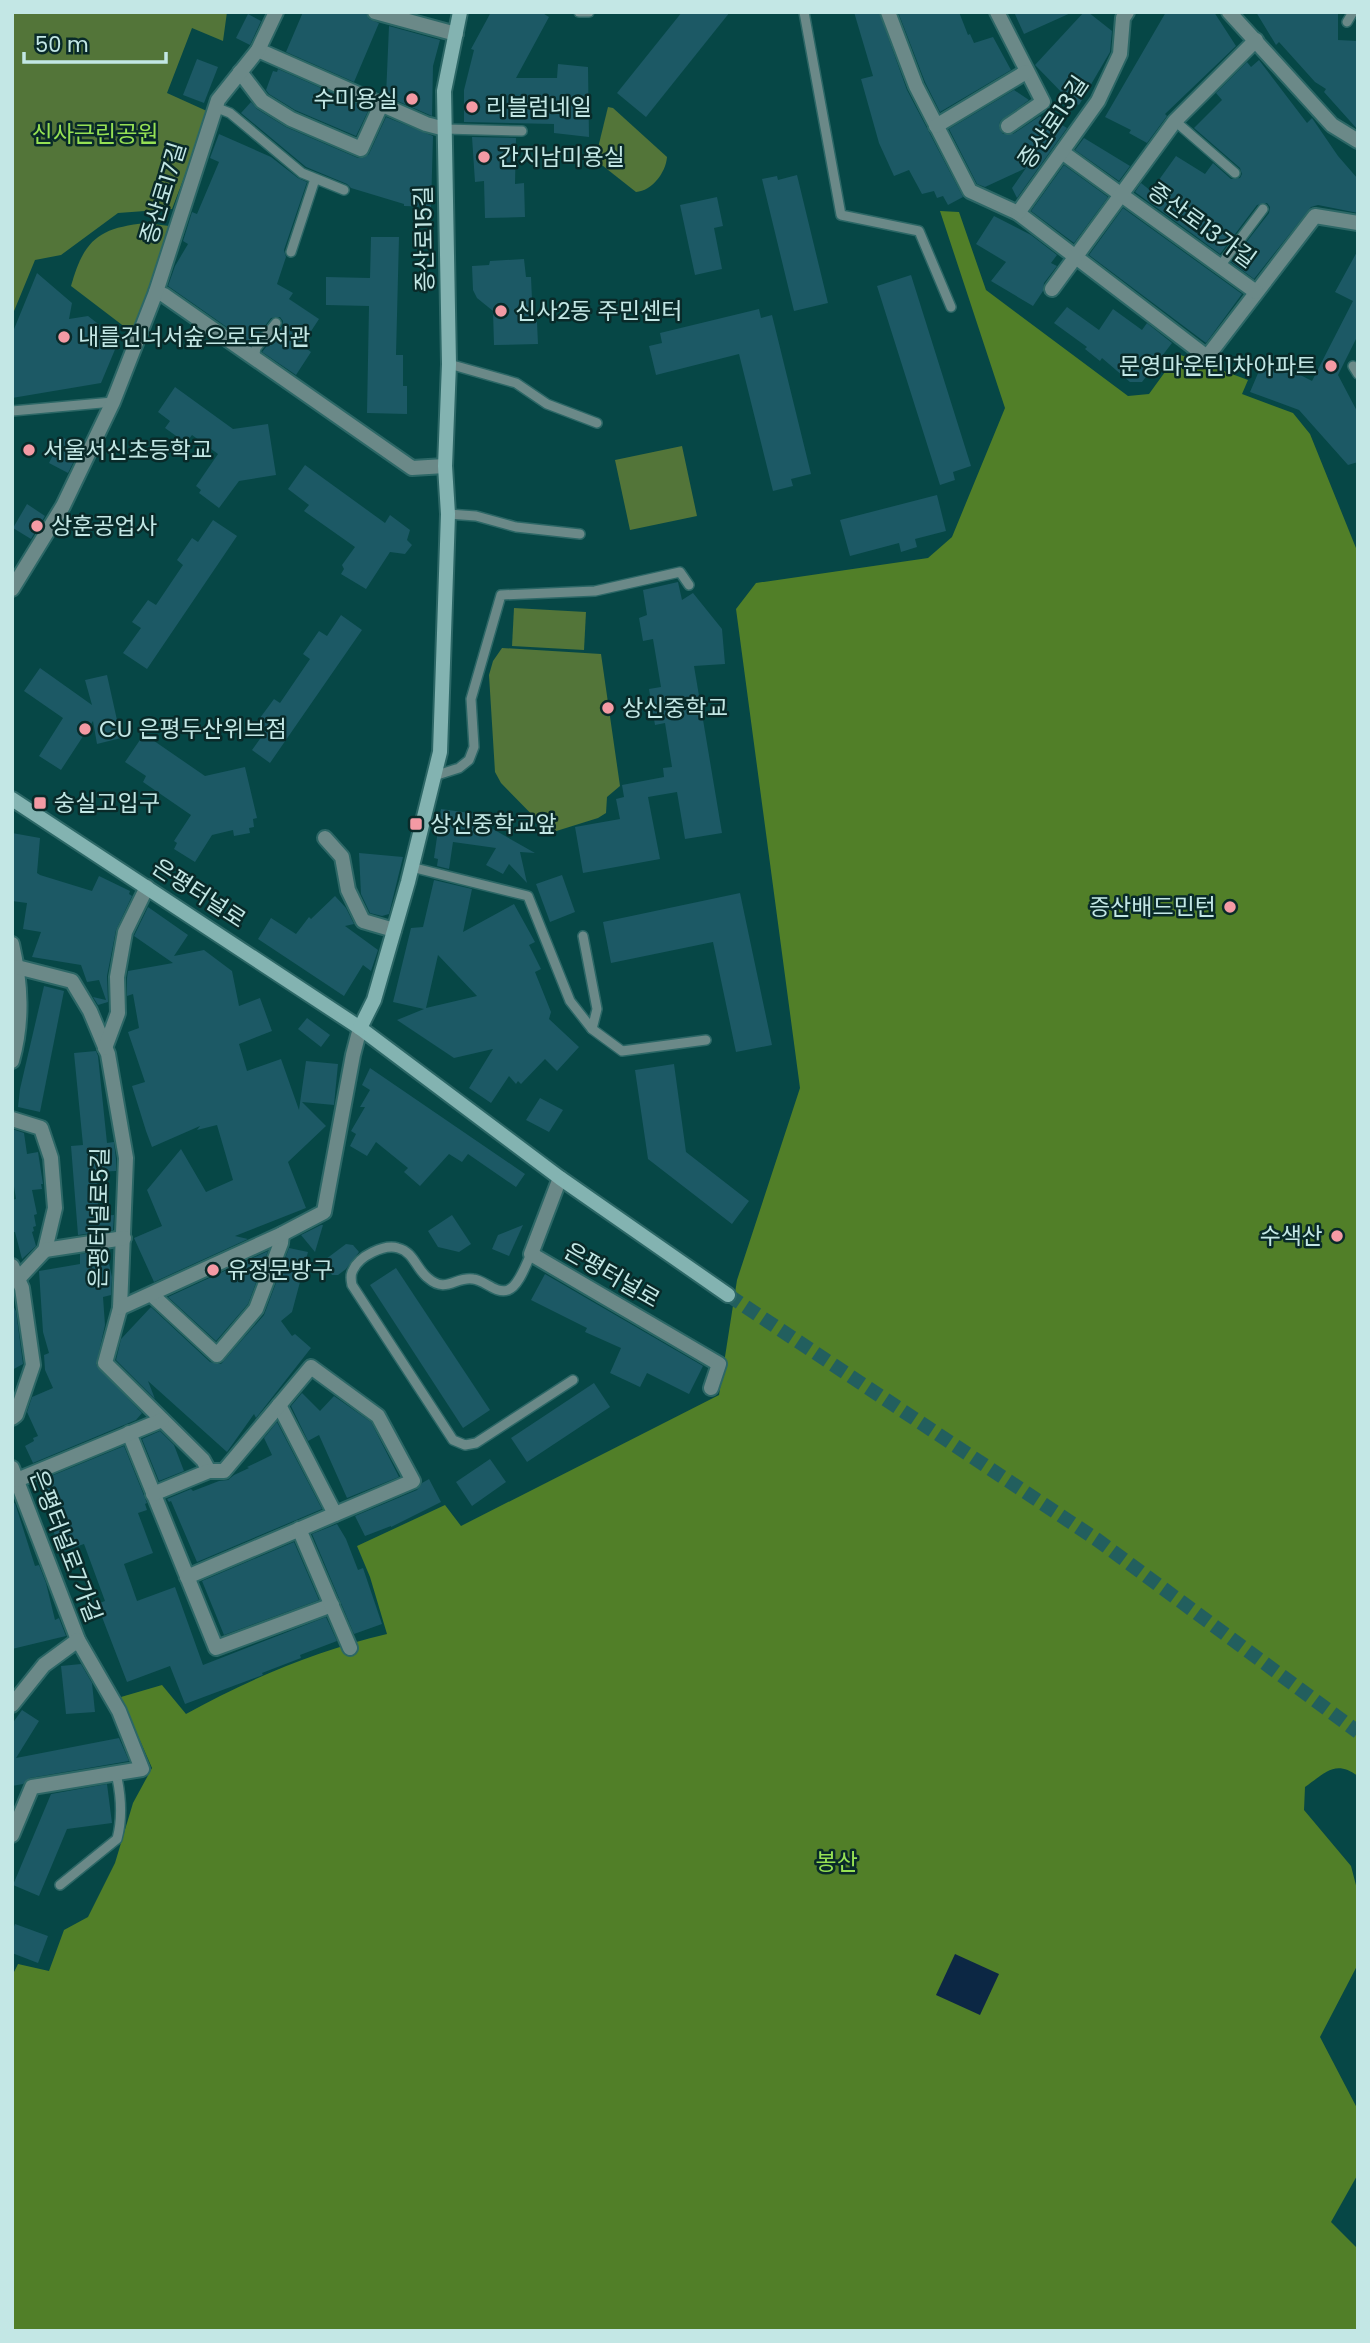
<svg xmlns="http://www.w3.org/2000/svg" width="1370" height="2343" font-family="Poppins,'Noto Sans KR',sans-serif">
	<rect width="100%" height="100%" fill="#064746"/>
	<g fill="#537539">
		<polygon points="12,12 227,12 223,41 192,28 167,93 209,112 172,209 118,213 61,255 35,260 12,316"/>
		<path d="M608,107L613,108L667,157C666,172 652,191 636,192L598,162L596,156Z"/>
		<path d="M146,223L169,226L134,334L71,286C84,240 98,228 146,223Z"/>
		<polygon points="682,446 697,516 630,530 615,460"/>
		<polygon points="514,608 586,612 584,650 512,646"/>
		<polygon points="502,648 601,654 620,786 607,797 606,813 598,818 550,833 501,783 495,772 489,675 493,661"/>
	</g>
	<path fill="#517f28" d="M940,211L959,212L986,290L1128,396L1149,394L1178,354L1248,380L1242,394L1293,413L1310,434L1358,553V1776C1335,1759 1325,1773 1305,1787L1304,1810L1351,1866L1358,1893V1964L1320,2037L1358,2110V2174L1331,2222L1358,2249V2331H12V1976L18,1964L49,1971L64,1930L88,1917L115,1863L133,1803L152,1768L121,1697L162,1685L186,1714C249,1679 316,1651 387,1634L370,1577L357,1546L445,1505L461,1526L719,1395L737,1280L800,1088L736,609L756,583L928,558L952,537L1005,408Z"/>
	<polygon fill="#0c2744" points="955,1954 999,1974 980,2015 936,1995"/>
	<g fill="#1c5965" fill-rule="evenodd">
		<polygon points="303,12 366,12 369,19 379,23 354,82 286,52"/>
		<polygon points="491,12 541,12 549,17 516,78 557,78 558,64 588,67 589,137 554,133 554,124 464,122 464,90 474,50 471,49"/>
		<polygon points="682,12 730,12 646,117 617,93"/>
		<polygon points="854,12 879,12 907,90 963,197 948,205 943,196 937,198 934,191 922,194 909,170 894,176 879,143 861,79 873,76"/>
		<polygon points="898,12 959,12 968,35 970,34 974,43 993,37 1011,70 940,112 925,82"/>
		<polygon points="1014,12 1073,12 1024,34"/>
		<polygon points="1084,12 1088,12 1112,31 1110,52 1079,105 1070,101 1035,65"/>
		<polygon points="1166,12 1214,12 1236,46 1165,114 1167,116 1147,143 1129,133 1131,130 1105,117"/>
		<polygon points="1256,12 1338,12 1338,40 1358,41 1358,130 1324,92 1326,89 1315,82 1279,42 1276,45"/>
		<polygon points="248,14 261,21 250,45 236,38"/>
		<polygon points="389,26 440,40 433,66 432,116 386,96"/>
		<polygon points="197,59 218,67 204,103 183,95"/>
		<polygon points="1259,60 1307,123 1312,118 1338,156 1358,179 1358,213 1318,205 1311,207 1254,279 1231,262 1269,213 1270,207 1267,203 1257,205 1220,254 1135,192 1141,183 1151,191 1176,156 1205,174 1213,163 1231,179 1240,178 1242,174 1240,168 1194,128 1222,100 1216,93 1247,62 1251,67"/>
		<polygon points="278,69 369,109 356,136 295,110 269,94 266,90 273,71 277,72"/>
		<polygon points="1014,90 1029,100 1000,121 999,127 1003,134 1013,134 1040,116 1043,120 1047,116 1067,128 1017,198 1012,188 1026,168 985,187 977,184 949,129"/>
		<polygon points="251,102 257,109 286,127 358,158 363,158 369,154 386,117 433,136 431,207 404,206 404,204 351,188 347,184 306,167 241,113"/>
		<polygon points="219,134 271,157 298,178 307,182 284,250 286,257 277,284 293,293 289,299 319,319 302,345 311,352 296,375 262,352 282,327 283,321 280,317 271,318 251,344 168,286 175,266 188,244 183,241 192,212 197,214 219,162 210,158"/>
		<polygon points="472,137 516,138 515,184 524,183 525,217 485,218 484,181 475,182"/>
		<polygon points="1084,138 1130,166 1119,181 1075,150"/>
		<polygon points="1064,165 1108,197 1074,243 1031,211"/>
		<polygon points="797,175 828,303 794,311 762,179 777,176 778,180"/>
		<polygon points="717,197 723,226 714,228 722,269 695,275 680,205"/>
		<polygon points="1123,208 1242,294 1206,343 1089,255"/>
		<polygon points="994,216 1031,235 1057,255 1051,263 1057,266 1044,283 1043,291 1033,306 991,281 1006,262 976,244"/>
		<polygon points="371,237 399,237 396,355 403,355 403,386 407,386 407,414 367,413 369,306 326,305 326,277 370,278"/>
		<polygon points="1358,250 1358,335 1338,375 1358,413 1358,462 1348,465 1299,410 1250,392 1265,357 1312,381 1353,301 1335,292"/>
		<polygon points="524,259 526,277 531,277 533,322 537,322 538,344 494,345 493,311 477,298 473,290 472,266 489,265 490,261"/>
		<polygon points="37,273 72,303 69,319 88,316 119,340 101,383 12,398 12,334"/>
		<polygon points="911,275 971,466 953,472 955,480 940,485 877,286"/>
		<polygon points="1067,307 1099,330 1113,309 1142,330 1147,323 1172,343 1142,382 1130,382 1102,358 1100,361 1085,349 1087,347 1054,323"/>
		<polygon points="759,309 761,318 772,315 811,474 791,479 793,486 773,491 739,354 656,375 649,346 662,343 660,333"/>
		<polygon points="175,387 233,429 268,424 276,475 239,481 219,508 199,493 201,490 196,486 218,454 192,435 186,443 165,428 170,421 158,412"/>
		<polygon points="62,437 81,447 68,473 49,463"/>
		<polygon points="305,465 385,523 390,515 410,530 407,540 412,545 405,554 390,552 366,589 341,574 344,569 342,565 355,547 304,511 309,505 288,489"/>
		<polygon points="937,495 946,531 915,539 917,547 901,552 899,543 850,556 840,520"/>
		<polygon points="27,504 45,516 31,539 13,528"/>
		<polygon points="213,520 237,536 147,669 123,653 141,628 132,622 148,600 156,605 183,565 177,560 192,538 198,542"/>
		<polygon points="678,582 682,600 693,593 722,629 725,664 694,666 722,833 685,839 677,792 648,797 660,859 583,873 575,827 620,819 616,799 624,797 622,785 664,777 663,768 672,767 665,723 655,725 649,689 661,687 653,639 643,641 639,618 647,615 643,590"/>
		<polygon points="341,615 362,630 270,763 252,750 267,729 257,722 274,699 280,703 310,659 303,654 319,631 327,636"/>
		<polygon points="40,668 92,705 85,680 107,675 121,738 97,744 93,721 61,770 39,756 63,718 24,691"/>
		<polygon points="144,734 205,776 245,767 257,818 253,819 254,827 249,828 250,833 234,836 233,830 212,835 195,862 174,849 177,843 174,841 191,815 143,782 146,776 125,762"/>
		<polygon points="441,809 485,815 484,824 535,853 520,852 527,883 509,864 503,874 486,865 496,848 453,842 449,869 437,866 438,859 434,858"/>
		<polygon points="12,833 40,838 37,873 40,875 92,891 99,876 130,891 129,894 132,896 116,930 107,976 108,1002 98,1005 93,997 106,1000 99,980 87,982 81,965 32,957 41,932 23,929 27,903 12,901"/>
		<polygon points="359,853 403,857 389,914 382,916 370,913 361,894"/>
		<polygon points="562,875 575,912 550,922 536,884"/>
		<path d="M434,880L472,889L463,932L514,904L535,942L529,945L541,969L535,972L551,1012L549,1019L579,1047L557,1071L545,1059L521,1084L518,1081L516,1084L509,1076L491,1103L469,1088L493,1049L454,1058L397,1020L424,1009L393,1002L411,928L423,927ZM438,955L477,996L426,1008Z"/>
		<polygon points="740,893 772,1045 736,1052 713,942 611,963 603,922"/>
		<polygon points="335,896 346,908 354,924 345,926 378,950 371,971 363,965 344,996 258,939 271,918 296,934 309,917 311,919"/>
		<polygon points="148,907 188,935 174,956 204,950 232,971 239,1006 260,998 272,1031 239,1044 247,1071 281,1059 299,1110 306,1061 338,1064 334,1105 302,1102 326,1126 288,1162 306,1208 235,1236 248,1239 154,1282 134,1238 162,1226 147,1190 181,1149 206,1192 233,1180 217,1125 197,1130 200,1126 152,1147 146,1131 132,1086 145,1082 128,1032 139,1028 133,994 127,996 127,978 128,971 173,963 134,936"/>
		<polygon points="44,986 64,991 40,1112 18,1107 20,1089"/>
		<polygon points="307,1018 330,1035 321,1047 298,1029"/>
		<polygon points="96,1051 98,1056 107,1143 114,1142 116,1159 116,1171 96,1172 99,1216 114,1215 113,1230 78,1235 71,1146 83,1145 74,1053"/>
		<polygon points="674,1064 686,1152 749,1201 732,1224 648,1159 635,1070"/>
		<polygon points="370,1068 525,1174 516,1187 468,1154 462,1162 449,1154 420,1186 404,1172 408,1168 376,1142 367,1156 350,1146 356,1134 351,1131 365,1107 360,1107 370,1090 362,1085"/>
		<polygon points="540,1098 563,1110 549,1132 526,1120"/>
		<polygon points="12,1129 24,1133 27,1154 38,1152 43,1184 41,1184 42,1189 32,1190 37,1214 34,1215 36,1226 33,1227 34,1231 32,1232 36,1246 22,1259 15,1232 12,1232 12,1200 16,1199 12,1174"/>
		<polygon points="452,1215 471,1244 459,1252 438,1247 428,1231"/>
		<polygon points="321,1225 323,1225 315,1252 301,1235"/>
		<polygon points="523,1225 509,1256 492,1249 498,1235"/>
		<polygon points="346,1244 353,1245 359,1252 346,1269 338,1275 332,1275 322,1262"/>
		<polygon points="289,1248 308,1252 292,1312 281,1321 292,1336 295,1334 311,1348 256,1418 254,1414 227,1452 148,1381 155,1399 116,1360 121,1339 151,1307 210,1362 221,1364 264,1315"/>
		<polygon points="106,1250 112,1277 111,1295 103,1297 105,1325 96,1365 142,1413 136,1420 33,1463 25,1446 34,1441 33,1438 38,1436 27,1412 32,1397 53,1388 45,1370 44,1355 49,1353 43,1332 39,1271 80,1264 80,1254"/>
		<polygon points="268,1251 248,1304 216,1341 168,1297"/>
		<polygon points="396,1268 490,1410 463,1428 370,1285"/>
		<polygon points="545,1274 703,1366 689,1394 647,1373 640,1387 610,1373 621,1348 585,1332 587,1328 531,1300"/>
		<polygon points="12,1304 16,1311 23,1364 12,1370"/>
		<polygon points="594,1383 610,1407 527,1462 511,1438"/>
		<polygon points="302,1393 320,1411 334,1396 371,1422 399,1477 347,1498 319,1435 308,1441 291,1406"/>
		<polygon points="277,1422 322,1509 197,1562 171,1501 169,1502 167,1499 191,1489 193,1491 219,1481 228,1480 234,1475 249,1468 247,1467 272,1455 264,1438"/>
		<polygon points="160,1431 174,1445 184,1471 159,1481 142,1439"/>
		<polygon points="124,1446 147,1503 145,1504 147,1510 138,1513 153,1553 124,1564 137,1601 175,1587 203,1665 326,1617 337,1641 300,1655 301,1658 262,1673 263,1675 185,1704 170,1666 127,1682 97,1604 105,1601 84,1544 61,1552 47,1513 51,1511 39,1481"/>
		<polygon points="490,1459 506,1482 472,1506 456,1482"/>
		<polygon points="429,1479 441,1502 391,1527 391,1526 365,1536 355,1516 417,1490 422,1483"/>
		<polygon points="15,1503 35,1566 39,1565 46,1583 55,1620 59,1618 66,1636 12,1649 12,1504"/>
		<polygon points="337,1524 346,1539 358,1570 363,1568 382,1624 354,1634 312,1534"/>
		<polygon points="294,1542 319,1600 224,1635 202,1581"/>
		<polygon points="81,1664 92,1683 95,1712 66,1714 61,1666"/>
		<polygon points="22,1710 39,1721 16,1758 119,1738 129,1761 30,1778 23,1784 12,1786 12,1724"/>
		<polygon points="107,1784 112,1823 67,1829 39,1896 13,1885 51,1794"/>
		<polygon points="15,1924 48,1936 38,1963 12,1953 12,1932"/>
	</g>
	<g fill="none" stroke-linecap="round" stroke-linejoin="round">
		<polyline stroke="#225f5e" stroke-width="14" stroke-dasharray="14 7" stroke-linecap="butt" points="728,1295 1096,1539 1358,1732"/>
		<defs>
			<g id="lane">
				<polyline points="579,12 589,12"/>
				<polyline points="804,12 841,215 919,231 951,307"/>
				<polyline points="1347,22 1353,12"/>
				<polyline points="215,107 230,113 302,173 344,190"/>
				<polyline points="1175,121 1235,173"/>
				<polyline points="445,129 522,131"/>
				<polyline points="291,252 315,179"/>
				<polyline points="1220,266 1263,209"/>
				<polyline points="254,359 256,348 276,323"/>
				<polyline points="449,364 516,383 547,404 597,423"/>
				<polyline points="1353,366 1358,374"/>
				<polyline points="12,411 113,402"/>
				<polyline points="448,514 476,516 516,527 580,534"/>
				<polyline points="434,776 459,768 469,760 474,747 471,699 501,595 595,591 680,572 689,585"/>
				<polyline points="411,867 528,896 570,1001 592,1029 622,1051 706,1040"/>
				<polyline points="583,936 597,1009 592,1029"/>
				<path d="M531,1254C526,1264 519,1286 508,1290C495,1294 485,1280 473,1279C456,1276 446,1294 428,1278C416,1269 414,1252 398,1248C384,1244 359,1256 353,1270C350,1275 351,1280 352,1285L453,1440L465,1445L476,1443L573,1380"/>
				<path d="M60,1885L117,1839C123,1817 121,1795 116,1773"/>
			</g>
			<g id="street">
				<polyline points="375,12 456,34"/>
				<polyline points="888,12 916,86 970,191 1018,213 1207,357 1315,216 1358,223"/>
				<polyline points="997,12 1043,102 1008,126"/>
				<polyline points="1229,12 1332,125 1358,141"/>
				<polyline points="258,50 426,124 445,129"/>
				<polyline points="240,72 262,101 291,119 361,149 381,105"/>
				<polyline points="936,126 1026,72"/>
				<polyline points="1062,152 1256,292"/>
				<polyline points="1018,213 1098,101 1120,54 1123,18 1127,12"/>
				<polyline points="1052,289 1175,121 1256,40"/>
				<polyline points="156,292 164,295 412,468 445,466"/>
				<polyline points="12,589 63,506 113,402 156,292 218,100 258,50 276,12"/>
				<polyline points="325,838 342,857 348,890 363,921 394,930"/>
				<path d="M12,944C21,984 23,1021 12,1061"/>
				<polyline points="17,967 72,981 90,1011 108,1054 126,1158 120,1308 105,1363 203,1460 209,1471"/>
				<polyline points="105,1048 118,1013 117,977 125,932 147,887"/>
				<polyline points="12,1119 41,1128 51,1158 55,1208 45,1250 18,1279"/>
				<polyline points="560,1178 531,1254 719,1364 711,1388"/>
				<polyline points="45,1250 124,1238"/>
				<polyline points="12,1266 22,1288 33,1365 16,1415 12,1418"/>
				<polyline points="152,1295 217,1355 256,1309 281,1243 282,1234"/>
				<polyline points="120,1308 282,1234 324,1212 353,1055 360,1028"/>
				<polyline points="279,1405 335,1514"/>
				<polyline points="129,1433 216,1648 332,1605"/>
				<polyline points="12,1468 78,1640 119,1711 142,1769 32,1787 12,1835"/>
				<polyline points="17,1480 162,1420"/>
				<polyline points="153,1494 209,1471 224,1471 311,1367 378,1416 413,1481 187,1577"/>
				<polyline points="299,1529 350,1648"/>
				<polyline points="12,1705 44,1665 78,1640"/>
			</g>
			<g id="secondary">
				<polyline points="12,799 360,1028 560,1178 728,1295"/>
				<polyline points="360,1028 374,1000 408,882 440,752 448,514 445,466 449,364 444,91 460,12"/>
			</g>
		</defs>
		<use href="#lane" stroke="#2c6766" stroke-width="12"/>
		<use href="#street" stroke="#2c6766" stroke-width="18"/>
		<use href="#secondary" stroke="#2c6766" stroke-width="18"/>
		<use href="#lane" stroke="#6b8988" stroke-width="9"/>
		<use href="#street" stroke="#6b8988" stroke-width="14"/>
		<use href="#secondary" stroke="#83b3b1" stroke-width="14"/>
	</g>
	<g fill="#f49aa4" stroke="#092a29" stroke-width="2.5">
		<circle cx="412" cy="99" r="7"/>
		<circle cx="472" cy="107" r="7"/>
		<circle cx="484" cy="157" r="7"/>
		<circle cx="501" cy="311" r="7"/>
		<circle cx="64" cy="337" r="7"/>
		<circle cx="1331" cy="366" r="7"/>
		<circle cx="29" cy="450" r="7"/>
		<circle cx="37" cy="526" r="7"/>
		<circle cx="608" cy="708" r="7"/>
		<circle cx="85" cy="729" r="7"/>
		<rect x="33" y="796" width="14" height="14" rx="3.5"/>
		<rect x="409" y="817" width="14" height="14" rx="3.5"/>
		<circle cx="1230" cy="907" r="7"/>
		<circle cx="1337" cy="1236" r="7"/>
		<circle cx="213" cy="1270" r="7"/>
	</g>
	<g text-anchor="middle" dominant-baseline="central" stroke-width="5" stroke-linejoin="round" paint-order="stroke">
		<g font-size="23" fill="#c3e7e5" stroke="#092a29" text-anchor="start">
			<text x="398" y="99" text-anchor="end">수미용실</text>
			<text x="486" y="107">리블럼네일</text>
			<text x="498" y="157">간지남미용실</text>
			<text x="515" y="311">신사2동 주민센터</text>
			<text x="78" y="337">내를건너서숲으로도서관</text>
			<text x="1317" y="366" text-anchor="end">문영마운틴1차아파트</text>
			<text x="43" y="450">서울서신초등학교</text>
			<text x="51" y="526">상훈공업사</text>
			<text x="622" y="708">상신중학교</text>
			<text x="99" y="729">CU 은평두산위브점</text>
			<text x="54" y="803">숭실고입구</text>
			<text x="430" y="824">상신중학교앞</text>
			<text x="1216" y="907" text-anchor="end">증산배드민턴</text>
			<text x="1323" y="1236" text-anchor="end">수색산</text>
			<text x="227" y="1270">유정문방구</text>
		</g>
		<g font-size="23" fill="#c3e7e5" stroke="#092a29">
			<text transform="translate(1053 122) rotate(-56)">증산로13길</text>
			<text transform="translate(163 193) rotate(-73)">증산로17길</text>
			<text transform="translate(1202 225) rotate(36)">증산로13가길</text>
			<text transform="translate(424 239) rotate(-91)">증산로15길</text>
			<text transform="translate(199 893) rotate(33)">은평터널로</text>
			<text transform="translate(99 1218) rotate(-89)">은평터널로5길</text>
			<text transform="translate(612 1275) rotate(30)">은평터널로</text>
			<text transform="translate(66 1546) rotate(69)">은평터널로7가길</text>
		</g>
		<g font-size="23" fill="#96e154" stroke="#092a29">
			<text x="95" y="134">신사근린공원</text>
			<text x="837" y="1862">봉산</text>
		</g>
	</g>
	<rect width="1370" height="2343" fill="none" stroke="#c3e7e5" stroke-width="28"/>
	<path d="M24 52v10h142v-10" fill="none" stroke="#c3e7e5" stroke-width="3.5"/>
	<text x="35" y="52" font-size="21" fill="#c3e7e5" stroke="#092a29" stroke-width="5" paint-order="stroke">50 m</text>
</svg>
